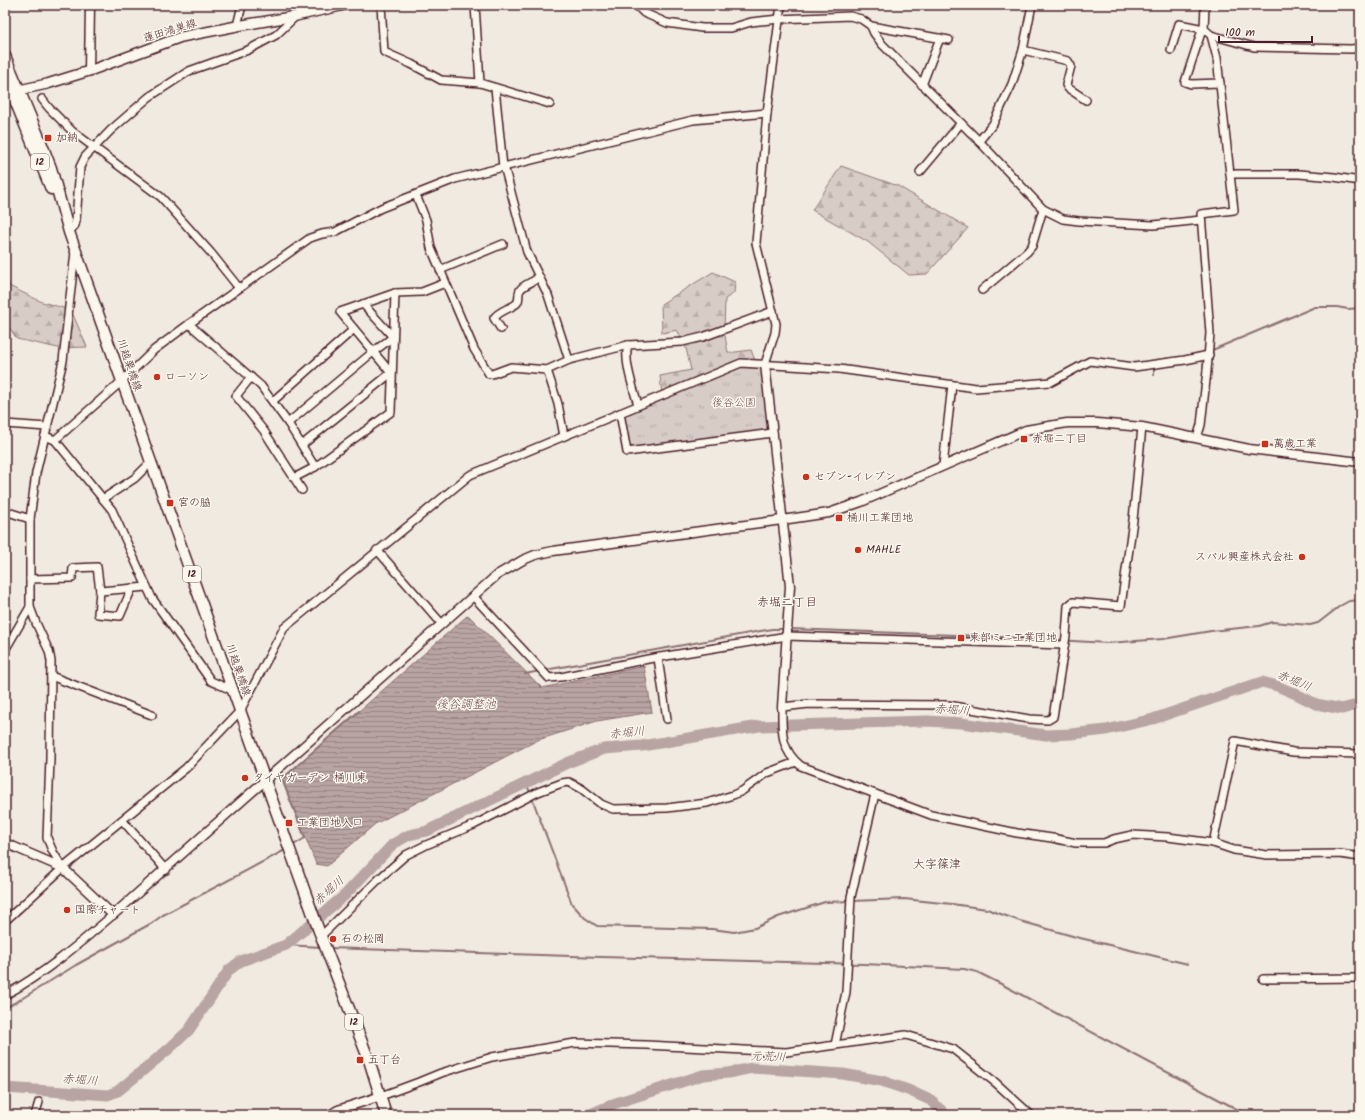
<svg xmlns="http://www.w3.org/2000/svg" width="1365" height="1120" font-family="Kalam,'Klee One',sans-serif">
	<defs>
		<pattern id="forest-firs" width="22" height="20" patternUnits="userSpaceOnUse"><rect width="22" height="20" fill="#d8ccc6"/><path d="M5 1l3.5 6h-7zM16 11l3.5 6h-7z" fill="#bbafaa"/></pattern>
		<pattern id="park-tufts" width="24" height="20" patternUnits="userSpaceOnUse"><rect width="24" height="20" fill="#d8ccc6"/><path d="M3 7l-1-3M5 7V3M7 7l1-3M15 17l-1-3M17 17v-4M19 17l1-3" fill="none" stroke="#bbafaa"/></pattern>
		<pattern id="water-rules" width="6" height="5" patternUnits="userSpaceOnUse"><rect width="6" height="5" fill="#b8a4a2"/><path d="M0 2.5h6" fill="none" stroke="#988584"/></pattern>
	</defs>
	<rect width="100%" height="100%" fill="#f0eae0"/>
	<filter id="ink" filterUnits="userSpaceOnUse"><feTurbulence type="fractalNoise" baseFrequency=".025" numOctaves="2"/><feDisplacementMap in="SourceGraphic" scale="8" xChannelSelector="R" yChannelSelector="G"/><feConvolveMatrix kernelMatrix="1 2 1 2 8 2 1 2 1" color-interpolation-filters="sRGB"/></filter>
	<g filter="url(#ink)">
		<g fill="url(#forest-firs)" stroke="#917678">
			<polygon points="841,166 898,186 968,228 927,274 909,275 868,242 812,210"/>
			<polygon points="5,264 9,286 42,302 71,310 87,347 58,348 17,339 5,321"/>
			<polygon points="713,272 735,282 734,293 725,299 724,330 728,353 751,350 756,363 662,395 660,376 691,370 685,344 677,330 662,333 661,304"/>
		</g>
		<polygon fill="url(#park-tufts)" stroke="#917678" points="741,363 765,364 773,433 627,452 620,413"/>
		<polygon fill="url(#water-rules)" stroke="#8c6f72" points="468,615 542,688 644,666 652,712 597,721 538,740 375,824 327,866 316,864 282,779"/>
		<g fill="none" stroke-linecap="round" stroke-linejoin="round">
			<g stroke="#8c6f72" stroke-width="2">
				<polyline points="1210,351 1315,307 1337,307 1348,309 1360,308"/>
				<polyline points="1154,375 1154,366"/>
				<polyline points="789,629 983,636 1108,643 1163,639 1211,631 1259,626 1272,622 1310,625 1318,623 1340,606 1349,601 1360,600"/>
				<polyline points="545,670 772,629 784,629"/>
				<polyline points="525,674 540,671"/>
				<polyline points="283,778 359,711"/>
				<polyline points="283,782 305,838 292,846"/>
				<polyline points="526,782 572,904 585,918 597,926 712,929 734,932 755,928 778,917 825,902 904,899 952,904 987,909 1020,921 1076,937 1188,964"/>
				<polyline points="286,945 321,947"/>
				<polyline points="329,948 601,957 864,964 964,969 977,972 1003,985 1248,1115"/>
				<polyline points="5,1008 18,1001 76,965 152,923 163,915 287,849"/>
			</g>
			<g stroke="#b8a4a2" stroke-width="11">
				<polyline points="5,1088 108,1095 118,1091 170,1048 189,1030 229,970 241,961 286,945 345,895 393,844 409,835 427,831 567,763 604,749 642,746 759,726 927,721 961,723 1046,735 1071,734 1106,730 1153,719 1262,682 1277,686 1298,695 1316,704 1342,709 1360,704"/>
				<polyline points="588,1115 616,1103 703,1075 728,1073 752,1068 843,1074 882,1081 908,1090 930,1100 942,1111 944,1115"/>
			</g>
			<defs>
				<g id="minor">
					<polyline points="381,5 384,52 411,64 441,80 480,83 550,104"/>
					<polyline points="475,5 480,83"/>
					<polyline points="636,5 644,13 667,23 702,28 731,28 751,22 779,19 850,16 861,19 871,26 874,33 882,44 979,141 1043,209 1063,219 1079,221 1153,225 1201,220"/>
					<polyline points="1205,5 1204,29 1211,35 1254,47 1351,49 1360,48"/>
					<polyline points="237,26 242,5"/>
					<polyline points="871,26 949,40"/>
					<polyline points="1023,50 1068,61 1071,66 1066,85 1068,88 1086,100"/>
					<polyline points="1171,50 1179,24 1204,29 1201,33 1185,82 1191,84 1220,83"/>
					<polyline points="922,85 940,38"/>
					<polyline points="495,88 503,167"/>
					<polyline points="42,99 49,108 72,131 161,197 211,253 239,288"/>
					<polyline points="979,141 993,124 1012,84 1023,50 1032,5"/>
					<polyline points="504,166 527,252 548,295 569,360"/>
					<polyline points="920,172 961,123"/>
					<polyline points="1231,174 1299,174 1334,177 1360,181"/>
					<polyline points="416,195 426,220 431,248 474,349 489,374 492,374 511,367 547,370"/>
					<polyline points="69,232 75,225 76,220 80,167 85,157 111,130 149,97 189,71 248,50 276,35 296,16"/>
					<polyline points="440,270 503,244"/>
					<polyline points="982,290 1027,252 1032,246 1043,209"/>
					<polyline points="395,293 422,292 445,283"/>
					<polyline points="189,324 261,386 288,423 315,467"/>
					<path d="M501,329L494,318C499,311 509,309 516,304C521,300 517,295 520,290C524,284 534,282 539,277"/>
					<polyline points="765,364 775,333 776,324 756,243 767,113 781,5"/>
					<polyline points="251,377 236,396 264,431 302,490"/>
					<polyline points="273,401 354,329"/>
					<path d="M638,405C634,390 623,360 628,345L682,342L703,337L773,311"/>
					<polyline points="620,413 627,452 773,433"/>
					<polyline points="288,423 373,352 393,337 363,304"/>
					<polyline points="5,424 47,427"/>
					<path d="M1142,427L1133,520L1121,606L1073,602L1068,606L1066,636L1053,717L1048,720L1029,719L948,705L809,704L782,707C782,730 780,750 801,766L931,815L1017,833L1052,838L1076,843H1104L1114,839L1132,835L1168,837L1213,843L1234,850L1267,855L1340,854L1360,857"/>
					<polyline points="45,436 55,440 112,510 152,598 211,681 234,691"/>
					<polyline points="564,436 558,404 547,370 569,360 628,345"/>
					<polyline points="1197,438 1201,425 1207,371 1210,333 1201,214 1234,210 1217,58 1211,35"/>
					<polyline points="55,440 122,381 154,350 189,324 310,238 322,234 335,232 381,208 455,179 693,120 767,113"/>
					<polyline points="302,445 391,373"/>
					<polyline points="943,466 952,385"/>
					<polyline points="294,478 315,467 391,412 395,293 340,312 391,373"/>
					<polyline points="103,499 135,478 151,462"/>
					<polyline points="5,511 30,519"/>
					<polyline points="377,550 442,624"/>
					<polyline points="30,579 72,578 73,568 97,567 100,591 98,614 120,616 132,588"/>
					<polyline points="100,591 147,587"/>
					<polyline points="473,596 549,678 561,677 648,659 787,636 1064,645"/>
					<polyline points="5,650 30,607"/>
					<polyline points="658,658 667,719"/>
					<polyline points="51,676 152,715"/>
					<polyline points="122,820 166,870"/>
					<polyline points="1213,843 1235,741 1293,752 1360,754"/>
					<polyline points="63,868 53,852 47,838 50,759 51,661 49,651 36,623 30,607 30,519 36,473 63,361 75,252"/>
					<polyline points="5,921 63,868 186,768 240,711 284,628 470,475 741,363 839,369 976,388 1051,382 1090,361 1134,367 1185,360 1209,355"/>
					<polyline points="321,936 380,878 406,855 426,845 474,825 538,792 562,783 569,782 582,789 601,804 613,809 667,808 707,803 733,795 742,791 767,773 796,762"/>
					<polyline points="1263,979 1360,978"/>
					<path d="M5,995C44,974 79,944 113,915"/>
					<polyline points="835,1045 846,992 851,897 875,794"/>
					<polyline points="381,1096 419,1082 441,1073 492,1057 575,1043 646,1045 786,1052 906,1035 953,1049 996,1083 1031,1115"/>
					<polyline points="35,1115 39,1102"/>
				</g>
				<g id="tertiary">
					<polyline points="89,71 90,5"/>
					<polyline points="765,364 790,586 782,707"/>
					<polyline points="5,843 63,868 113,915 497,575 523,560 535,555 553,551 782,520 829,513 861,502 1026,430 1067,423 1097,423 1142,427 1249,449 1360,462"/>
					<polyline points="330,1115 338,1110 381,1096"/>
				</g>
				<polyline id="secondary" points="5,93 47,84 89,71 181,37 237,26 296,16 345,5"/>
				<g id="primary">
					<polyline points="5,56 41,142 51,168 69,232 122,381 319,931 370,1063 386,1115"/>
					<polyline points="5,76 51,189"/>
				</g>
			</defs>
			<use href="#minor" stroke="#4a1f2b" stroke-width="10"/>
			<use href="#tertiary" stroke="#4a1f2b" stroke-width="11"/>
			<use href="#secondary" stroke="#4a1f2b" stroke-width="12"/>
			<use href="#primary" stroke="#4a1f2b" stroke-width="13"/>
			<use href="#minor" stroke="#fbf7ec" stroke-width="7"/>
			<use href="#tertiary" stroke="#fbf7ec" stroke-width="8"/>
			<use href="#secondary" stroke="#fbf7ec" stroke-width="9"/>
			<use href="#primary" stroke="#fbf7ec" stroke-width="10"/>
			<polyline stroke="#4a1f2b" stroke-width="2" stroke-dasharray="6 3" stroke-linecap="butt" points="1344,1115 1360,1113"/>
		</g>
	</g>
	<g fill="#c8321e" stroke="#fbf7ec" stroke-width="1.5">
		<rect x="44" y="134" width="8" height="8" rx="2"/>
		<circle cx="157" cy="377" r="4"/>
		<rect x="1020" y="435" width="8" height="8" rx="2"/>
		<rect x="1261" y="440" width="8" height="8" rx="2"/>
		<circle cx="806" cy="477" r="4"/>
		<rect x="166" y="499" width="8" height="8" rx="2"/>
		<rect x="835" y="514" width="8" height="8" rx="2"/>
		<circle cx="858" cy="550" r="4"/>
		<circle cx="1302" cy="557" r="4"/>
		<rect x="957" y="634" width="8" height="8" rx="2"/>
		<circle cx="245" cy="778" r="4"/>
		<rect x="285" y="819" width="8" height="8" rx="2"/>
		<circle cx="67" cy="910" r="4"/>
		<circle cx="333" cy="939" r="4"/>
		<rect x="356" y="1056" width="8" height="8" rx="2"/>
	</g>
	<g text-anchor="middle" dominant-baseline="central" stroke-width="3" stroke-linejoin="round" paint-order="stroke">
		<g fill="#fbf7ec" stroke="#7f6065" stroke-width="1">
			<rect x="31" y="154" width="18" height="16" rx="3"/>
			<rect x="183" y="566" width="18" height="16" rx="3"/>
			<rect x="345" y="1014" width="18" height="16" rx="3"/>
		</g>
		<g font-size="10" font-weight="bold" fill="#4a1f2b">
			<text x="40" y="162">12</text>
			<text x="192" y="574">12</text>
			<text x="354" y="1022">12</text>
		</g>
		<g font-size="11" fill="#4a1f2b" stroke="#fbf7ec">
			<text transform="translate(170 31) rotate(-17)">蓮田鴻巣線</text>
			<text transform="translate(129 365) rotate(71)">川越栗橋線</text>
			<text transform="translate(238 670) rotate(71)">川越栗橋線</text>
		</g>
		<g font-size="11" fill="#4a1f2b" stroke="#fbf7ec" text-anchor="start">
			<text x="56" y="138">加納</text>
			<text x="165" y="377">ローソン</text>
			<text x="1032" y="439">赤堀二丁目</text>
			<text x="1273" y="444">萬歳工業</text>
			<text x="814" y="477">セブン-イレブン</text>
			<text x="178" y="503">宮の脇</text>
			<text x="847" y="518">桶川工業団地</text>
			<text x="866" y="550">MAHLE</text>
			<text x="1294" y="557" text-anchor="end">スバル興産株式会社</text>
			<text x="969" y="638">東部ミニ工業団地</text>
			<text x="253" y="778">タイヤガーデン 桶川東</text>
			<text x="297" y="823">工業団地入口</text>
			<text x="75" y="910">国際チャート</text>
			<text x="341" y="939">石の松岡</text>
			<text x="368" y="1060">五丁台</text>
		</g>
		<g font-size="11" fill="#6e4a52" stroke="#fbf7ec">
			<text x="734" y="403">後谷公園</text>
		</g>
		<g font-size="12" fill="#4a1f2b" stroke="#fbf7ec">
			<text x="787" y="602">赤堀二丁目</text>
			<text x="937" y="864">大字篠津</text>
		</g>
		<g font-size="12" font-style="italic" fill="#704e55" stroke="#fbf7ec">
			<text transform="translate(1294 681) rotate(22)">赤堀川</text>
			<text x="466" y="704">後谷調整池</text>
			<text transform="translate(952 710) rotate(4)">赤堀川</text>
			<text transform="translate(627 733) rotate(-6)">赤堀川</text>
			<text transform="translate(329 891) rotate(-42)">赤堀川</text>
			<text transform="translate(768 1057) rotate(2)">元荒川</text>
			<text transform="translate(80 1080) rotate(4)">赤堀川</text>
		</g>
	</g>
	<rect width="1365" height="1120" fill="none" stroke="#fbf7ec" stroke-width="20"/>
	<rect x="10" y="10" width="1345" height="1100" fill="none" stroke="#4a1f2b" stroke-width="1.5" filter="url(#ink)"/>
	<path d="M1219 36v6h93v-6" fill="none" stroke="#4a1f2b" stroke-width="2"/>
	<text x="1225" y="36" font-size="12" fill="#4a1f2b" stroke="#fbf7ec" stroke-width="3" paint-order="stroke">100 m</text>
</svg>
